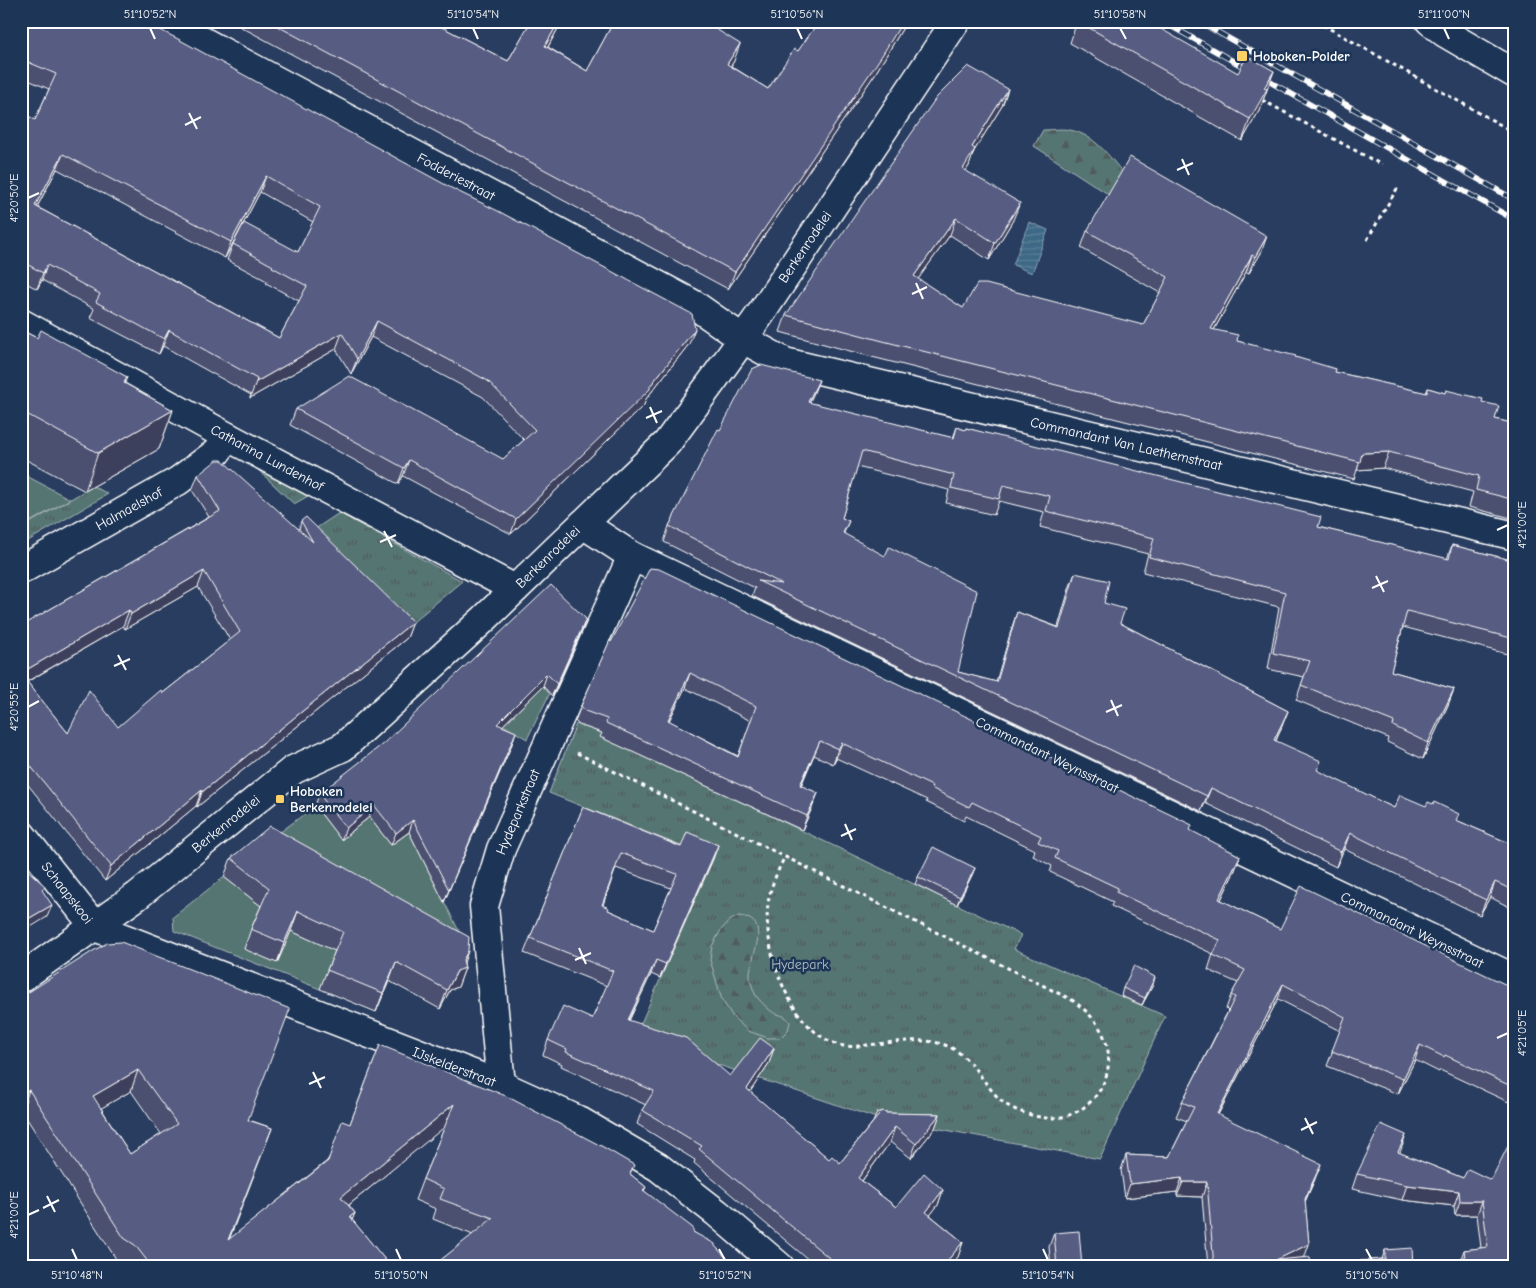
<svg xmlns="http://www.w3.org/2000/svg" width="1536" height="1288" font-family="'Comic Neue',sans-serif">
	<defs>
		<pattern id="grass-tufts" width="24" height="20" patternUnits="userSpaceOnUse" patternTransform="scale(1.25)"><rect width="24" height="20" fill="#557473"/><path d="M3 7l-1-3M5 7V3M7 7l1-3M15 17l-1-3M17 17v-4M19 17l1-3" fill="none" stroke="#505c5c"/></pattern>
		<pattern id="forest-firs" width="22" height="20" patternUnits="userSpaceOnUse" patternTransform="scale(1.25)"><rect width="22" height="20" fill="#557473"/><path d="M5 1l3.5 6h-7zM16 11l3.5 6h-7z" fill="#505c5c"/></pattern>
		<pattern id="water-rules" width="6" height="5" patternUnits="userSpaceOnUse" patternTransform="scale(1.25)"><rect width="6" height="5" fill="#3e6886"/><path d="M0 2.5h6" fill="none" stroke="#5b7f98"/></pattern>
	</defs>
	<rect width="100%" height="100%" fill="#293d60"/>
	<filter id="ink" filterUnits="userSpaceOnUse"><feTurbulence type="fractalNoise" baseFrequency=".02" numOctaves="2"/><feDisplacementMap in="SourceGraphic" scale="10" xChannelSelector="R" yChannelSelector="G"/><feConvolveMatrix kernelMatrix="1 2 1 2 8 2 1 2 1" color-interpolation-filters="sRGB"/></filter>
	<g filter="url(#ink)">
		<g fill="url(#grass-tufts)" stroke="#aabab9">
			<polygon points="256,468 308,496 294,504"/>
			<polygon points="93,486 108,494 21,545 21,528"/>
			<polygon points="339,513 462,581 413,622 315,529"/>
			<polygon points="576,724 602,733 601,737 769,815 1021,935 1014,949 1165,1016 1100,1159 935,1128 906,1128 683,1053 634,1039 713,859 549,793"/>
		</g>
		<g fill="url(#forest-firs)" stroke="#aabab9">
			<path d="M1043,130C1051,130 1062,128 1070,130C1095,135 1109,156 1124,174L1111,196L1034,146Z"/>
			<path d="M739,916C775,920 748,958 750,978C751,983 754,993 757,997C761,1002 769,1010 774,1013C782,1016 785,1015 790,1022L788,1030L780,1038H768L748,1031L733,1017L722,1000L710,960L712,946L721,930L729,921Z"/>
		</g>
		<g fill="#557473" stroke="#aabab9">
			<polygon points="21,473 70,499 21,527"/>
			<polygon points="501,641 550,693 527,739 503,725 520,708"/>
			<polygon points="315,806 341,840 369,817 391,845 409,832 460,933 263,845"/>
			<polygon points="224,877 262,907 277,963 291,931 336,951 320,989 174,931 173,917"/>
		</g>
		<polygon fill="url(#water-rules)" stroke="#8ba4b6" points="1029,222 1048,230 1032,273 1013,265"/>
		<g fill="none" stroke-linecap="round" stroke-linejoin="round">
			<defs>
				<g id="street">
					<polyline points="165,21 693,304 743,339 785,362 1515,536"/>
					<polyline points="21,323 228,437 515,589"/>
					<polyline points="583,524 632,556 1515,979"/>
					<polyline points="21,570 178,481 216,453 228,437"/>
					<polyline points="21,834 95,927"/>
					<polyline points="95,927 501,1085 576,1119 658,1167 717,1213 780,1267"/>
					<polyline points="21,978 137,896 293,770 343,747 484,619 667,443 714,379 762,312 956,21"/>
					<polyline points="501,1085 484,906 501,849 632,556"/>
				</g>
				<polyline id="secondary" points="1430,21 1445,33 1515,74"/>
			</defs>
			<use href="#street" stroke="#fff" stroke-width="31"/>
			<use href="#secondary" stroke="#fff" stroke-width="31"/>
			<g stroke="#fff" stroke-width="3" stroke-dasharray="4 4" stroke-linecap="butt">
				<polyline points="1316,21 1515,133"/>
				<polyline points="1511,21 1515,23"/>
				<polyline points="1262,100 1382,165"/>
				<polyline points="1367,240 1398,187"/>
				<path d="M577,753L1072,1000C1086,1010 1098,1021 1105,1039C1121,1084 1081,1128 1035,1116C1024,1113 1013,1110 1004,1103C982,1085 972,1053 942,1044C918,1037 891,1043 867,1045C860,1046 852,1047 844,1046C792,1037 762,950 768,904C770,887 777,873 784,858"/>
			</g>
			<use href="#street" stroke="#1d3557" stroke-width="28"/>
			<use href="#secondary" stroke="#1d3557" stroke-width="28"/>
			<defs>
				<g id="rail">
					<polyline points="1162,21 1515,220"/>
					<polyline points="1198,21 1515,200"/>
				</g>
			</defs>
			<use href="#rail" stroke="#fff" stroke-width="5.5"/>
			<use href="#rail" stroke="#1d3557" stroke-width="4" stroke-dasharray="11" stroke-linecap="butt"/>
		</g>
		<g fill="#4b4f70" stroke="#fff" fill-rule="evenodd">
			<path d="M21,21L689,344L646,399L644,405L511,534L403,476L398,484L290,425L296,409L503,459L524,440L483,397L371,337L351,374L336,349L250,398L251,395L163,346L159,354L90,318L94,309L42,280L37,289L21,280V112L35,120L49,89L21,77ZM57,169L225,258L260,192L313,222L298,252L233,244L227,260L267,281L266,283L299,301L279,338L37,207Z"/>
			<polygon points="230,21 430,21 508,61 531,21 562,21 548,47 587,71 614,21 717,21 714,27 734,61 731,66 768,89 798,51 824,21 907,21 875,74 728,289"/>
			<polygon points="1077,21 1238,73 1274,71 1259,111 1242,141 1070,43"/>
			<polygon points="1008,89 1002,106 974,151 969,166 966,170 1013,220 989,260 950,235 918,279 963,308 1143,325 1160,293 1081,248 1087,231 1261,253 1249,273 1246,272 1214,330 1237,341 1295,357 1335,372 1426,393 1428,388 1445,393 1482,402 1495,419 1515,424 1515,519 1469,507 1473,492 1383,468 1357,470 1354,479 872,357 780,332 786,315"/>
			<polygon points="21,330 37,338 127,377 125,383 173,410 159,449 85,491 21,457"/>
			<polygon points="819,380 809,403 953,438 957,427 965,430 966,428 1318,527 1447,559 1452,545 1515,561 1515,656 1403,627 1391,671 1454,689 1448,705 1423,759 1387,742 1388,738 1296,700 1304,677 1268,669 1279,607 1143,572 1148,554 1040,527 1044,512 999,501 994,515 946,503 949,490 857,467 842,518 849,521 844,533 958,672 996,682 1012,627 1017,612 1058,627 1069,589 1075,573 1104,603 1120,623 1288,711 1276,741 1318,771 1394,808 1456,820 1511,844 1515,836 1515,910 1490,897 1480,915 1344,849 1336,867 1205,803 1201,811 752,596 755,588 664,542 669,526 720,430"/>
			<path d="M198,475L299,529L301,521L413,622L407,638L197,807L196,806L105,881L21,776V626L209,517L192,490ZM198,587L230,640L163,693L118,727L68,733L27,682L123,626L125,629Z"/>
			<polygon points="586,619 581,631 552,696 543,686 502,726 512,744 444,902 409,832 391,845 369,817 341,840 315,806 319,794"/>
			<path d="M611,642L1190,831L1240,856L1235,870L1221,900L1280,929L1515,989V1105L1440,1070L1439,1072L1415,1060L1398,1094L1327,1066L1340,1031L1278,999L1218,1115L1315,1179L1305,1202L1309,1244L1304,1257L1311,1267H1208L1202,1197L1177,1196V1192L1125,1198L1121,1170L1126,1155L1169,1157L1187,1121L1176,1117L1182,1102L1228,1011L1226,1009L1231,995L1238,983L1208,970L1213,954L1111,906L1113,902L1050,872L1052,866L1033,856L1035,850L966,816L964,821L926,802L927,800L836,758L833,764L814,755L801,786L818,793L812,808L802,830L600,737L602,733L579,725L575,721L581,706ZM685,688L751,721L738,756L669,721Z"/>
			<path d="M583,807L681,847L718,845L713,859L660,978L651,974L629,1021L730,1076L774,1048L769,1063L750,1092L829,1159L840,1163L873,1122L877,1113L940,1114L935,1128L911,1158L890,1142L862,1181L896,1207L943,1190L938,1205L930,1215L963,1242L958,1257L952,1264L955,1267H817L694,1163L695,1160L637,1124L642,1110L646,1105L561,1066L562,1064L543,1055L548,1040L592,1019L607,986L524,953ZM616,868L671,888L653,930L608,910L603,905Z"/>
			<polygon points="231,858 464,963 465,968 458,987 450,990 440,1009 389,981 376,1012 320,989 327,970 335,951 291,931 277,963 244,949 251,929 261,906 224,877"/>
			<polygon points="975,868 972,875 957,905 915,884 918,877"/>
			<polygon points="1153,985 1142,1005 1121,996 1123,988"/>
			<path d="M21,997L249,1120L272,1128L229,1240L327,1161L350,1124L380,1045L630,1174L646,1187L644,1191L693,1232L715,1246L735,1267H432L473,1235L433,1219L436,1209L415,1200L423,1179L445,1126L349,1205L355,1213L352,1220L391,1267H128L116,1259L22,1111ZM131,1091L161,1134L130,1154L101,1108Z"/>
			<polygon points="1400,1153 1463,1178 1491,1180 1515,1267 1459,1266 1459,1264 1464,1250 1481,1248 1477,1215 1455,1215 1454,1206 1402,1200 1352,1189 1357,1174"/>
			<polygon points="1054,1233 1082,1267 1051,1267 1049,1247"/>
			<polygon points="1385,1250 1413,1267 1358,1267 1360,1261 1382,1259"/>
		</g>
		<g fill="#3d405b" stroke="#fff">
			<polygon points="559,21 562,21 539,63 545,46"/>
			<polygon points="713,21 717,21 705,43 711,26"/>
			<polygon points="903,21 907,21 875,74 728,289 735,272"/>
			<polygon points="740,44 734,61 721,81 727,64"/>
			<polygon points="1274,71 1259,111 1242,141 1250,119 1264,88"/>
			<polygon points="1008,89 1002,106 974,151 969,166 957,185 963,169 972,147"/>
			<polygon points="63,154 57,169 29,222 35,206"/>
			<polygon points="266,176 260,192 225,258 231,242"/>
			<polygon points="1020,203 1013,220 989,260 995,243"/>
			<polygon points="956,218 950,235 908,293 914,276"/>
			<polygon points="1267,236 1261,253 1249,273 1255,257"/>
			<polygon points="1252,255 1246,272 1205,346 1211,329"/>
			<polygon points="47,265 42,280 37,289 43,273"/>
			<polygon points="377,321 371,337 351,374 357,359"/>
			<polygon points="695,329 689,344 646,399 644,405 511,534 516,519 650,386"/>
			<polygon points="169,330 163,346 159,354 164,339"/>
			<polygon points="342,333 336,349 250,398 256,382"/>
			<polygon points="819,380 813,395 802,418 808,402"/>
			<polygon points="173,410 159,449 85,491 98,453"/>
			<polygon points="1389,452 1383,468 1357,470 1362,453"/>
			<polygon points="409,460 403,476 398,484 404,468"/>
			<polygon points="204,571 198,587 125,629 131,614"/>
			<polygon points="129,610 123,626 21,685 21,673"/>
			<polygon points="586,619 581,631 552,696 557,684"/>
			<polygon points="413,622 407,638 197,807 202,792"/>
			<polygon points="690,673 685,688 662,735 668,720"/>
			<polygon points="547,674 543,686 492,736 497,724"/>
			<polygon points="1454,689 1448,705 1423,759 1428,743"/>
			<polygon points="1288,711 1282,726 1269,756 1274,740"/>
			<polygon points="516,732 512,744 444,902 449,890"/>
			<polygon points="820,741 814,755 794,800 800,785"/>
			<polygon points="842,743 836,758 833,764 838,749"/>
			<polygon points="1211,788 1205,803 1201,811 1207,796"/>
			<polygon points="202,790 196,806 105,881 111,866"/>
			<polygon points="818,793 812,808 802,830 807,816"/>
			<polygon points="374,805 369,817 341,840 346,828"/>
			<polygon points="413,820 409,832 391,845 396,833"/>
			<polygon points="1350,833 1344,849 1336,867 1341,852"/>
			<polygon points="718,845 713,859 660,978 666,964"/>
			<polygon points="1240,856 1235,870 1214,914 1219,899"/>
			<polygon points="975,868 972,875 957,905 960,897"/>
			<polygon points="1495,882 1490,897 1480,915 1486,900"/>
			<polygon points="52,905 47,917 21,933 21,923"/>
			<polygon points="298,911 291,931 277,963 284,943"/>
			<polygon points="468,951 462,969 465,968 458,987 450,990 440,1009 447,990"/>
			<polygon points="656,960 651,974 622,1035 628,1020"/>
			<polygon points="396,962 389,981 376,1012 383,993"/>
			<polygon points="1155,977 1153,985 1142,1005 1145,998"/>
			<polygon points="1283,984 1278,999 1211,1128 1217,1114"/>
			<polygon points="1420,1045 1415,1060 1398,1094 1403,1079"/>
			<polygon points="774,1048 769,1063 742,1104 747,1089"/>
			<polygon points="138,1070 131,1091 86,1117 93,1096"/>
			<polygon points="29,1090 22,1111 21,1111 21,1095"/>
			<polygon points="454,1104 447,1125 334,1217 341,1197"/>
			<polygon points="940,1114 935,1128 911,1158 916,1144"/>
			<polygon points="895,1127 890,1142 853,1193 858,1178"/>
			<polygon points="272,1128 264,1149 220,1261 228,1240"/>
			<polygon points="1406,1135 1401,1150 1393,1167 1398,1152"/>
			<polygon points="1321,1164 1315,1179 1299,1214 1305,1199"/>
			<polygon points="1182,1178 1177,1192 1125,1198 1130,1184"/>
			<polygon points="1183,1182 1207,1182 1202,1197 1177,1196"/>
			<polygon points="1407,1185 1459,1191 1454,1206 1402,1200"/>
			<polygon points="943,1190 938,1205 921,1227 926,1212"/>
			<polygon points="1460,1201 1482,1201 1477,1215 1455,1215"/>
			<polygon points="355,1213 347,1233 350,1217"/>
			<polygon points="963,1242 958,1257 949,1267 947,1261"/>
			<polygon points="1309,1244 1304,1259 1276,1260"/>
		</g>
		<g fill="#575c82" stroke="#fff" fill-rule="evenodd">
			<path d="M21,21H142L178,39L455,190L498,211L692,314L695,329L650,386V389L516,519L409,460L404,468L296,409L349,376L503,459L535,430L488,381L377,321L357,359L342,333L256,382L257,379L169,330L164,339L96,302L100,294L47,265L43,273L21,261V112L35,120L56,74L21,59ZM63,154L231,242L266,176L320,207L298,252L244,223L233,244L273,266L272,267L307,286L279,338L35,206Z"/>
			<polygon points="268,21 430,21 508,61 531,21 559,21 545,46 587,71 614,21 713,21 711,26 740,44 727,64 768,89 794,49 798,51 819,21 821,21 823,22 824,21 903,21 881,57 735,272"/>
			<polygon points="1077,21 1147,21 1238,73 1247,56 1274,71 1264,88 1267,89 1250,119"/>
			<polygon points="968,66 1008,89 972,147 975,149 963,169 1020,203 995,243 956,218 914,276 963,308 977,284 986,284 1143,325 1168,277 1087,231 1130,157 1267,236 1255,257 1252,255 1211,329 1238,335 1237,341 1296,356 1295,357 1336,369 1335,372 1427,393 1428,388 1445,393 1446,390 1483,399 1482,402 1499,406 1495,419 1515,424 1515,500 1476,490 1479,476 1389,452 1362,453 1360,462 879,340 786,315 936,98"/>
			<polygon points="21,330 37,338 41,330 127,377 124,383 173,410 98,453 21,411"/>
			<polygon points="761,365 819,380 808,402 954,438 957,427 965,430 966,428 1321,517 1318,527 1449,559 1452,545 1515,561 1515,639 1407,611 1391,671 1454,689 1428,743 1393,726 1394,722 1301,685 1310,661 1273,653 1285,592 1149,557 1154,538 1046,511 1050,496 1003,485 999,499 951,488 954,475 862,451 842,518 849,521 843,533 885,556 889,547 977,591 958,672 997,682 1017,612 1059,628 1075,573 1109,581 1104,603 1125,609 1120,623 1288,711 1274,740 1321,761 1317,770 1394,808 1400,795 1426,806 1428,802 1433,804 1434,802 1459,814 1456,820 1511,844 1515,836 1515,891 1495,882 1486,900 1350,833 1341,852 1211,788 1207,796 758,581 782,584 669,526 718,429 720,430 752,369"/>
			<polygon points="217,460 222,460 313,542 301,521 306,517 413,622 202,792 202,790 111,866 21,754 21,674 68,733 89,690 118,727 161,690 163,693 240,632 204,571 131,614 129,610 21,673 21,626 220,511 198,475"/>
			<path d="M650,568L659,569L1192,825L1190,830L1240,856L1219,899L1280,929L1301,886L1515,989V1088L1445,1055L1444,1057L1420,1045L1403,1079L1332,1051L1345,1017L1283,984L1217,1114L1321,1164L1305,1199L1309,1244L1276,1260L1310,1257L1311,1267H1214L1207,1182H1183L1182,1178L1130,1184L1126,1155L1169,1157L1194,1107L1182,1102L1224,1020L1235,997L1231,995L1245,970L1213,955L1220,940L1116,892L1118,888L1055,858L1058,851L1038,842L1041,836L972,802L969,807L931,788L932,786L842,743L838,749L820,741L800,785L818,793L807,816L606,723L607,719L585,711L581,706L610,640L611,642ZM690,673L756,706L738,757L668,720Z"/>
			<polygon points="551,585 586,619 557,684 547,674 497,724 516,732 449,890 413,820 396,833 374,805 346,828 319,794 384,743"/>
			<path d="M583,807L681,847L687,832L718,845L666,964L656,960L628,1020L686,1038L730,1076L760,1038L774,1048L747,1089L829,1159L832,1156L840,1163L879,1115L877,1113L883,1111L885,1113L940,1114L916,1144L895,1127L858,1178L896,1207L924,1173L943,1190L926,1212L963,1242L947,1261L955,1267H840L699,1149L702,1146L642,1110L654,1091L566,1052L567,1049L548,1040L563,1006L592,1019L613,971L530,938ZM621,853L677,874L653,930L608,910L609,908L602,905Z"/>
			<polygon points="270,826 469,937 468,951 463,960 465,968 457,971 447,990 396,962 383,993 327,970 343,932 298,911 284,943 251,929 269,888 231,858"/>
			<polygon points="933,847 975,868 960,897 918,877"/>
			<polygon points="21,864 45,886 42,890 52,905 21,923"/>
			<path d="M121,942L290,1009L248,1120L272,1128L228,1240L328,1161L342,1121L350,1124L380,1045L506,1096L605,1148L634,1165L630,1174L646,1187L643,1190L693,1228V1232L715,1244V1246L735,1267H692L687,1262L684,1267H432L493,1218L440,1199L444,1189L423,1179L454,1104L341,1197L355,1213L350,1217L391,1267H152L135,1245L124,1238L29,1090L21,1095V997L93,951L107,943ZM138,1070L177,1124L130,1154L93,1096Z"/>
			<polygon points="1134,966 1155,977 1145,998 1123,988"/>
			<polygon points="1381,1124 1406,1135 1398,1152 1463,1178 1468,1169 1491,1180 1512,1138 1515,1162 1515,1267 1415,1267 1466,1266 1464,1250 1488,1247 1482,1201 1460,1201 1459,1191 1407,1185 1357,1174"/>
			<polygon points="1079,1231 1082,1267 1057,1267 1054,1233"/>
			<polygon points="1412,1248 1413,1267 1360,1267 1360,1261 1385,1259 1385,1250"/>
		</g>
	</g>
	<path fill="none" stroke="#fff" stroke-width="2" d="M150,28L155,39M473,28L478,39M797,28L802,39M1120,28L1126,39M1444,28L1449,39M189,113L197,129M185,125L201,117M1182,159L1189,175M1177,170L1193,163M28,198L39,193M916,283L923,299M912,294L927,287M650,407L657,423M646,418L662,411M1497,530L1508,525M384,531L392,547M380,542L396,535M1376,576L1384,592M1372,588L1388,581M118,655L126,670M114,666L130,659M1111,700L1118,716M28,707L39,701M1106,712L1122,705M845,824L852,840M841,836L856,829M579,948L586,964M575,960L591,953M1497,1038L1508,1033M313,1072L321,1088M309,1084L325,1077M1305,1118L1313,1134M1301,1130L1317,1122M47,1196L55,1212M43,1208L59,1200M28,1215L39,1210M72,1249L77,1260M396,1249L401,1260M719,1249L725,1260M1043,1249L1048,1260M1366,1249L1372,1260"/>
	<g fill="#ffd166" stroke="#1d3557" stroke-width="2">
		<rect x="1236" y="50" width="12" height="12" rx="2.5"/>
		<rect x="275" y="794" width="10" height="10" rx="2.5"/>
	</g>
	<g text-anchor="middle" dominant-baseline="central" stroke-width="5" stroke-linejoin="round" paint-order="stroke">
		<g font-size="14" font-weight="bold" fill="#fff" stroke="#1d3557" text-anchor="start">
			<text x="1253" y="56">Hoboken-Polder</text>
			<text x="290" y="791">Hoboken<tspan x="290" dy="16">Berkenrodelei</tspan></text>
		</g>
		<g font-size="14" fill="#fff" stroke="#1d3557">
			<text transform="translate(456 177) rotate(28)">Fodderiestraat</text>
			<text transform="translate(805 247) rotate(-56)">Berkenrodelei</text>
			<text transform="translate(1126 444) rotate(13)">Commandant Van Laethemstraat</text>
			<text transform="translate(267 458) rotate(28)">Catharina Lundenhof</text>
			<text transform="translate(129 509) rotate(-29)">Halmaelshof</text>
			<text transform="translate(548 557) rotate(-44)">Berkenrodelei</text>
			<text transform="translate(1047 755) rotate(26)">Commandant Weynsstraat</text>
			<text transform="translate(518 812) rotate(-67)">Hydeparkstraat</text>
			<text transform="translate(226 824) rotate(-39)">Berkenrodelei</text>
			<text transform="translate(67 893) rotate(52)">Schaapskooi</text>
			<text transform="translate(1412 930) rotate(26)">Commandant Weynsstraat</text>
			<text transform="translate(454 1067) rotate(21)">IJskelderstraat</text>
		</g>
		<g font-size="14" fill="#b2c0c0" stroke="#1d3557">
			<text x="800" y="964">Hydepark</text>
		</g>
	</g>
	<rect width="1536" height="1288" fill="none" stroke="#1d3557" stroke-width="55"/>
	<rect x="28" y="28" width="1480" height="1232" fill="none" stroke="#fff" stroke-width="2"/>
	<g font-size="12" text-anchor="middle" fill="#fff">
		<text x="150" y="18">51°10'52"N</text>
		<text x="473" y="18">51°10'54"N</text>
		<text x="797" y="18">51°10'56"N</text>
		<text x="1120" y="18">51°10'58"N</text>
		<text x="1444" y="18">51°11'00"N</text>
		<text transform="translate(14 198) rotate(-90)" y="4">4°20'50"E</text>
		<text transform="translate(1522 525) rotate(-90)" y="4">4°21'00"E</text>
		<text transform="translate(14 707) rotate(-90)" y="4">4°20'55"E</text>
		<text transform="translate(1522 1033) rotate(-90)" y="4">4°21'05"E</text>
		<text transform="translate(14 1215) rotate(-90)" y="4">4°21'00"E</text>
		<text x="77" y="1279">51°10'48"N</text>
		<text x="401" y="1279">51°10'50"N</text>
		<text x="725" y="1279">51°10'52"N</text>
		<text x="1048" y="1279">51°10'54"N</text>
		<text x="1372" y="1279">51°10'56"N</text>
	</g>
</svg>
